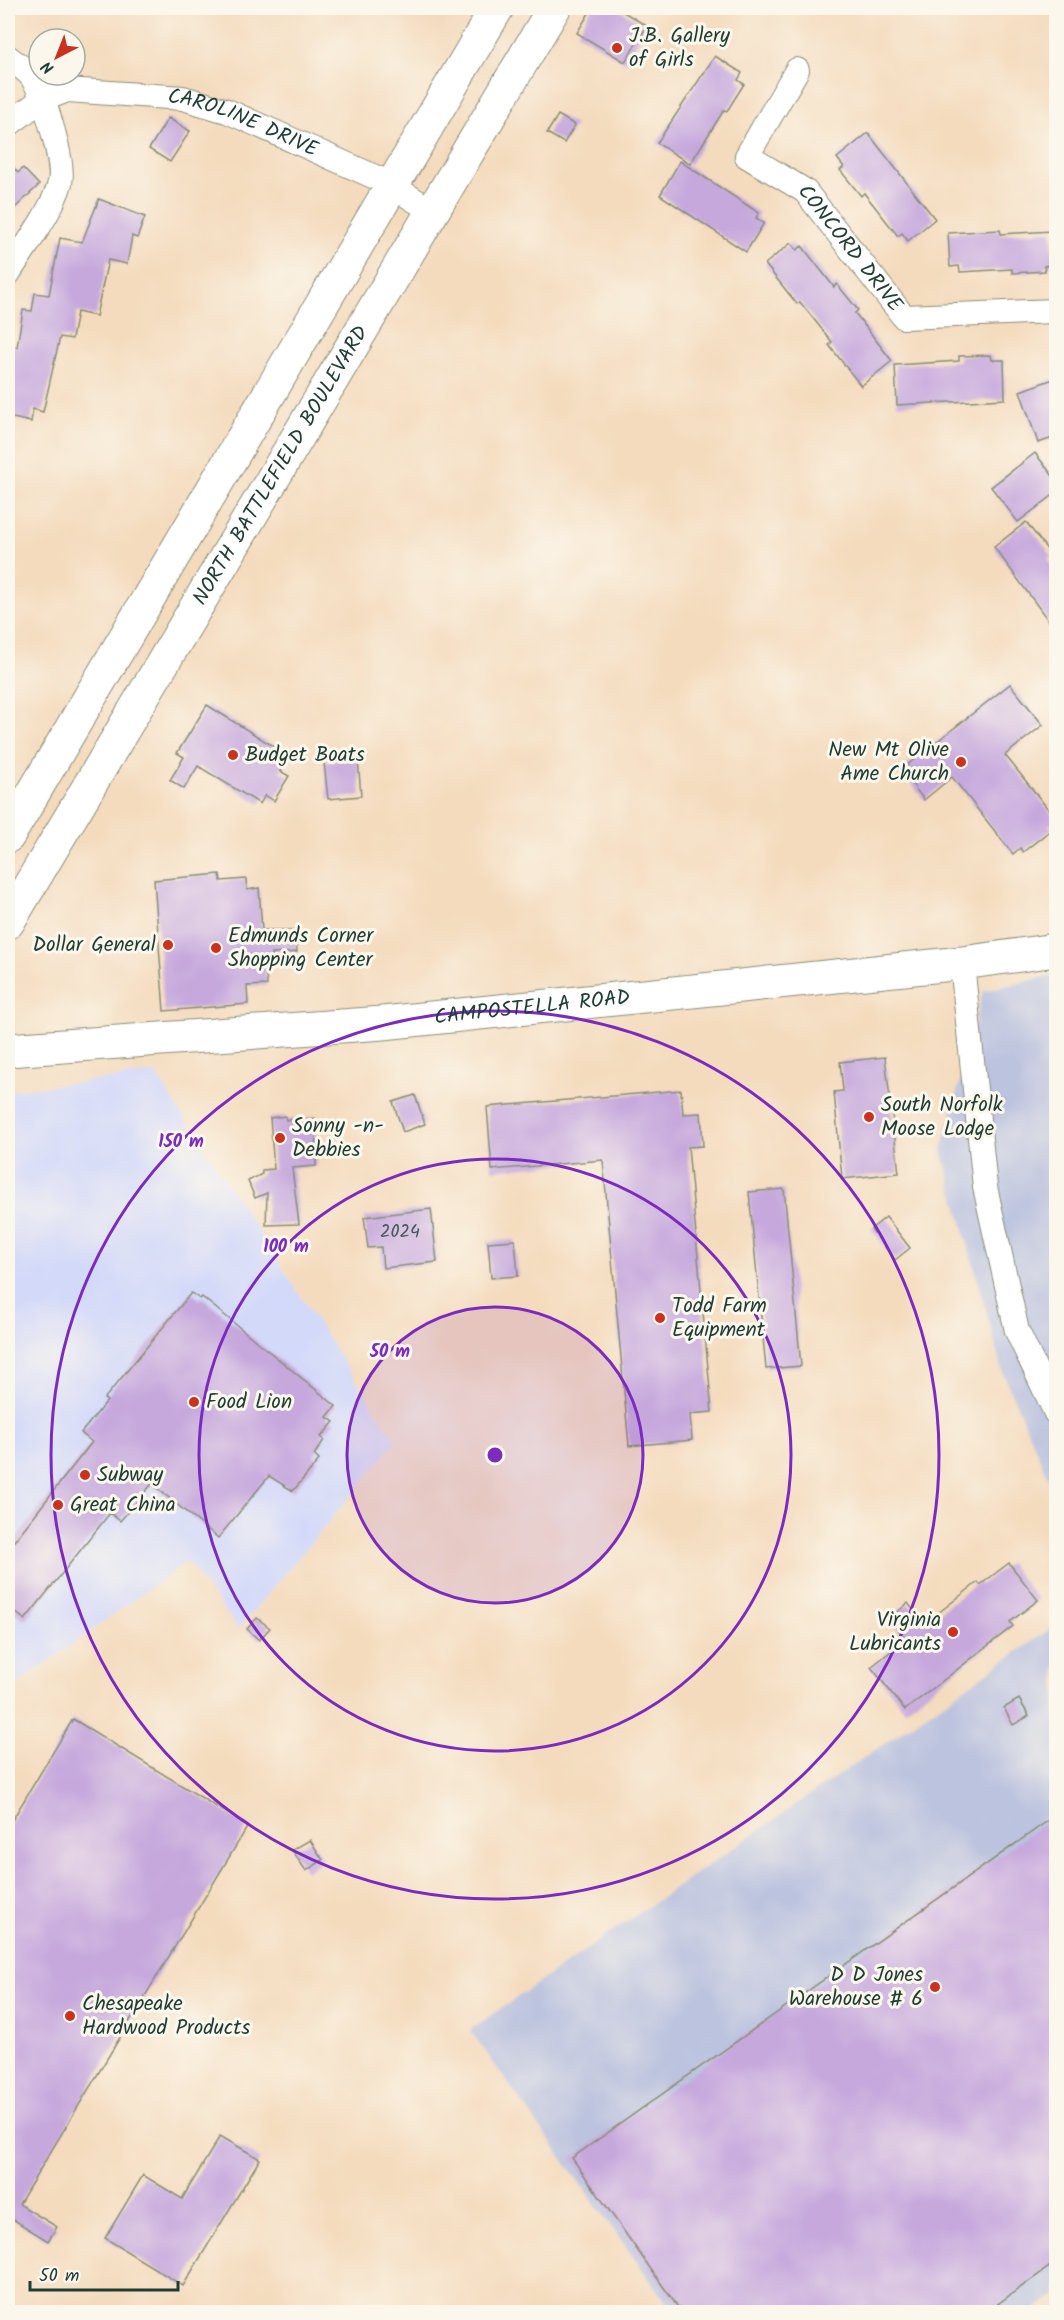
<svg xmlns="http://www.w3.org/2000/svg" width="1064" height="2320" font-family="Kalam,sans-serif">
	<rect width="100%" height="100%" fill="#fbf7ec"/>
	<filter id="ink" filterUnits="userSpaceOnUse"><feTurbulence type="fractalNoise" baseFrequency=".0167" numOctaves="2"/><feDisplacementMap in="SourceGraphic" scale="12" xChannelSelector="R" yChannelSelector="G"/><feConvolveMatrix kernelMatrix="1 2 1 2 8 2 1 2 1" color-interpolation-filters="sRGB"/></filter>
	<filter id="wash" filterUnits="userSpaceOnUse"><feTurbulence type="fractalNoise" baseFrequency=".008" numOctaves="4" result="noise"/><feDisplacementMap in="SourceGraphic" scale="24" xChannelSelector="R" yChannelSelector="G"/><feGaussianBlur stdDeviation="1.35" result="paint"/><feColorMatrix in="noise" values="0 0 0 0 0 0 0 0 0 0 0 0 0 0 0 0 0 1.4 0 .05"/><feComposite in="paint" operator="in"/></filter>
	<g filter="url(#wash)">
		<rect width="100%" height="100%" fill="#f4dbbe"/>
		<polygon fill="#d3d9f9" points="155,1073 396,1442 238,1629 187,1561 8,1691 8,1091"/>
		<g fill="#bcc3de">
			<polygon points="1056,975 1056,1496 1003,1373 942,1150 983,991"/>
			<polygon points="1056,1625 1056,2295 1032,2312 673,2312 470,2030"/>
		</g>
		<g id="blocks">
			<g fill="#c6a8dd">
				<polygon points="592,8 617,8 647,26 625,62 577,33"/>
				<polygon points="715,56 742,73 738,80 744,84 727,111 724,110 690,164 657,143"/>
				<polygon points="558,115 575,125 564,143 547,133"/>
				<polygon points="168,118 190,131 170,162 149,149"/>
				<polygon points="868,133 935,219 908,241 902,233 898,236 864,193 861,196 840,170 844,167 837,158"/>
				<polygon points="8,161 18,173 23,168 39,185 15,208 8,199"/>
				<polygon points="680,161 759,213 756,218 764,223 746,252 660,195"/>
				<polygon points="99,199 145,217 137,238 132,236 127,264 108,260 96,316 77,312 72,339 60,337 43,412 33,409 31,422 8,417 8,345 17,347 23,310 32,311 35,293 49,295 60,238 82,242"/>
				<polygon points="1000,230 1001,234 1052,231 1054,265 1044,266 1045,271 1012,273 1012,269 960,272 959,266 950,267 948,233"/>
				<polygon points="791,243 797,250 802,246 834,287 837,284 858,310 855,313 892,361 861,386 829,345 832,342 800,302 797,304 765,264"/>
				<polygon points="991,355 992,360 1004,360 1005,399 897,405 895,365 959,361 959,356"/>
				<polygon points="1056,378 1056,437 1038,443 1020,391"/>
				<polygon points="1035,453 1056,480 1056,493 1018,522 991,487"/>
				<polygon points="1026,522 1052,556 1048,559 1056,570 1056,631 994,547"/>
				<polygon points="1010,684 1043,725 1005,755 1056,819 1049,825 1052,829 1023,852 1020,848 1013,854 952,777 924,800 901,770"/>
				<polygon points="207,705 289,756 280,771 289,776 274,801 265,795 260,804 198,766 184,789 170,780 184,757 177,753"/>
				<polygon points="358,759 361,796 328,799 324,762"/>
				<polygon points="220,874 221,881 246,879 247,890 259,888 262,930 295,930 297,952 272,954 273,965 265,966 267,985 247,986 248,1004 164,1011 154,880"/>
				<polygon points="885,1057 899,1173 842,1179 834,1092 843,1091 840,1062"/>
				<polygon points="681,1090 683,1114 701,1113 703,1146 688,1147 712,1412 690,1414 692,1440 629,1446 603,1160 492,1170 487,1107"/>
				<polygon points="415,1095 425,1124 403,1132 393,1102"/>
				<polygon points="285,1116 286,1120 315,1118 316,1166 292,1168 299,1224 266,1225 267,1193 255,1198 248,1181 262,1174 262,1170 274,1169 270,1118"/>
				<polygon points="784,1189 801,1366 766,1369 749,1192"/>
				<polygon points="431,1209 437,1262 383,1268 381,1247 368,1248 364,1217"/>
				<polygon points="886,1217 910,1248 895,1260 871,1229"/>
				<polygon points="515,1240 518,1276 491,1278 488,1242"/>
				<polygon points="191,1293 200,1299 202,1297 336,1406 327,1417 334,1422 321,1437 324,1440 314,1455 319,1460 293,1491 269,1476 218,1538 152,1484 120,1521 110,1513 25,1620 8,1606 8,1549 92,1442 81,1433 107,1401 104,1399"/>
				<polygon points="1009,1563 1038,1600 1010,1622 1013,1626 905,1710 871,1667 906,1639 890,1618 908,1603 924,1624 978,1582 980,1585"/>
				<polygon points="257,1618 270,1628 259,1640 247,1629"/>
				<polygon points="1019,1699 1029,1716 1013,1725 1004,1708"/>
				<polygon points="73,1719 248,1826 19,2204 57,2227 48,2241 11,2218 8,2223 8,1827"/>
				<polygon points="1056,1815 1056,2262 985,2313 682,2313 572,2158"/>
				<polygon points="310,1840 323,1860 306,1871 292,1850"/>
				<polygon points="220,2136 260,2159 183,2286 105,2238 143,2175 182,2199"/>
			</g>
		</g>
	</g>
	<g filter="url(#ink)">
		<use href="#blocks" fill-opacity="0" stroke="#8a8c79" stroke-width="1.5"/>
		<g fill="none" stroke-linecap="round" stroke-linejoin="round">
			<defs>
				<g id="street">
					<path d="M8,57C15,63 26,69 32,77C44,95 65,163 60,183C52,212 24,248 8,274"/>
					<path id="s1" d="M797,70L747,156L805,191L904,317L1056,311"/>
					<path id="s2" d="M8,125L41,100L67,90L183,98L227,111L384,181L432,211"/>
					<polyline points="962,963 985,1187 1017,1331 1056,1413"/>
				</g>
				<g id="secondary">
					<path id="s3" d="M8,1050L383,1023L962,963L1056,950"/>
				</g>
				<g id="primary">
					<polyline points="8,836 497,8"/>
					<path id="s4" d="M8,922L554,8"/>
				</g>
			</defs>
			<use href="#street" stroke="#8a8c79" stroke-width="26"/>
			<use href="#secondary" stroke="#8a8c79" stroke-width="35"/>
			<use href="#primary" stroke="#8a8c79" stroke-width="35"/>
			<use href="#street" stroke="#fff" stroke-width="24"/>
			<use href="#secondary" stroke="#fff" stroke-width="33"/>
			<use href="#primary" stroke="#fff" stroke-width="33"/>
		</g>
	</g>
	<circle cx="495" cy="1455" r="148" fill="#7b2cbf" fill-opacity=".12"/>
	<g fill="none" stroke="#7b2cbf" stroke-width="3">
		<circle cx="495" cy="1455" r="148"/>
		<circle cx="495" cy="1455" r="296"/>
		<circle cx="495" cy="1455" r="444"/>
	</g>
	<g fill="#c8321e" stroke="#fbf7ec" stroke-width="2">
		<circle cx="617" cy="48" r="6"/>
		<circle cx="233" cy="755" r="6"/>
		<circle cx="961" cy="762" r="6"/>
		<circle cx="168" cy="945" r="6"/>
		<circle cx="216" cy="948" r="6"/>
		<circle cx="869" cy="1117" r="6"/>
		<circle cx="280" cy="1138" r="6"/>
		<circle cx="660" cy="1318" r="6"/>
		<circle cx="194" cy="1402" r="6"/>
		<circle cx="85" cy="1475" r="6"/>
		<circle cx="58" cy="1505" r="6"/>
		<circle cx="953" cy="1632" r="6"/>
		<circle cx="935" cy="1987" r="6"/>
		<circle cx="70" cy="2016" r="6"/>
	</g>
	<g text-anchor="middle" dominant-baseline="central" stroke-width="6" stroke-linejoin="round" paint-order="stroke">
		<g font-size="18" fill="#49585e">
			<text x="400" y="1232">2024</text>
		</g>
		<g font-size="21" fill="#1f3d34" stroke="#fbf7ec" text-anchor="start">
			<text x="629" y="36">J.B. Gallery<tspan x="629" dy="24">of Girls</tspan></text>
			<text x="949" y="750" text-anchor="end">New Mt Olive<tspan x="949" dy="24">Ame Church</tspan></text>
			<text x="245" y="755">Budget Boats</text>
			<text x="228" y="936">Edmunds Corner<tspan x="228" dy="24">Shopping Center</tspan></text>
			<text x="156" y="945" text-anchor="end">Dollar General</text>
			<text x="881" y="1105">South Norfolk<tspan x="881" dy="24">Moose Lodge</tspan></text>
			<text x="292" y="1126">Sonny -n-<tspan x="292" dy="24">Debbies</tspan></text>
			<text x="672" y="1306">Todd Farm<tspan x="672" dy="24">Equipment</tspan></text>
			<text x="206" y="1402">Food Lion</text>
			<text x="97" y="1475">Subway</text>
			<text x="70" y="1505">Great China</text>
			<text x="941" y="1620" text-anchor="end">Virginia<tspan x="941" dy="24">Lubricants</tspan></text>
			<text x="923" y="1975" text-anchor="end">D D Jones<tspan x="923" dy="24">Warehouse # 6</tspan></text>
			<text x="82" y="2004">Chesapeake<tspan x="82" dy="24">Hardwood Products</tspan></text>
		</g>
		<g font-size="21" fill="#1f3d34" stroke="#fbf7ec">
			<text stroke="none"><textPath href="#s2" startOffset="250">CAROLINE DRIVE</textPath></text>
			<text stroke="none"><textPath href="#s1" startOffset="240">CONCORD DRIVE</textPath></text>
			<text stroke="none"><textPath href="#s4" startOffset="532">NORTH BATTLEFIELD BOULEVARD</textPath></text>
			<text stroke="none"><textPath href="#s3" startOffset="526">CAMPOSTELLA ROAD</textPath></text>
		</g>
	</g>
	<circle cx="495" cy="1455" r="9" fill="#7b2cbf" stroke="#fbf7ec" stroke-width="3"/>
	<g font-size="18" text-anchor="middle" font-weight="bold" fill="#7b2cbf" stroke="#fbf7ec" stroke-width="6" stroke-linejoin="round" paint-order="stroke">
		<text x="181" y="1147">150 m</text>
		<text x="286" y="1252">100 m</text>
		<text x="390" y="1357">50 m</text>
	</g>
	<rect width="1064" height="2320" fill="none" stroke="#fbf7ec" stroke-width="30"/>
	<g transform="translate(57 57) rotate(222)"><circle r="28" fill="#fbf7ec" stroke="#a3ada2" stroke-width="1.5"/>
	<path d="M0-4.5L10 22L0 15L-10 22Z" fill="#c8321e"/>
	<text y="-9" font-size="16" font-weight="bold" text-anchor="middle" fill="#1f3d34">N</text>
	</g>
	<path d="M30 2281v9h148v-9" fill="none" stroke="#1f3d34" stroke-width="3"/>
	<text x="39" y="2281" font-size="18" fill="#1f3d34" stroke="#fbf7ec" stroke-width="4.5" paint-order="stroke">50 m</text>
</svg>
